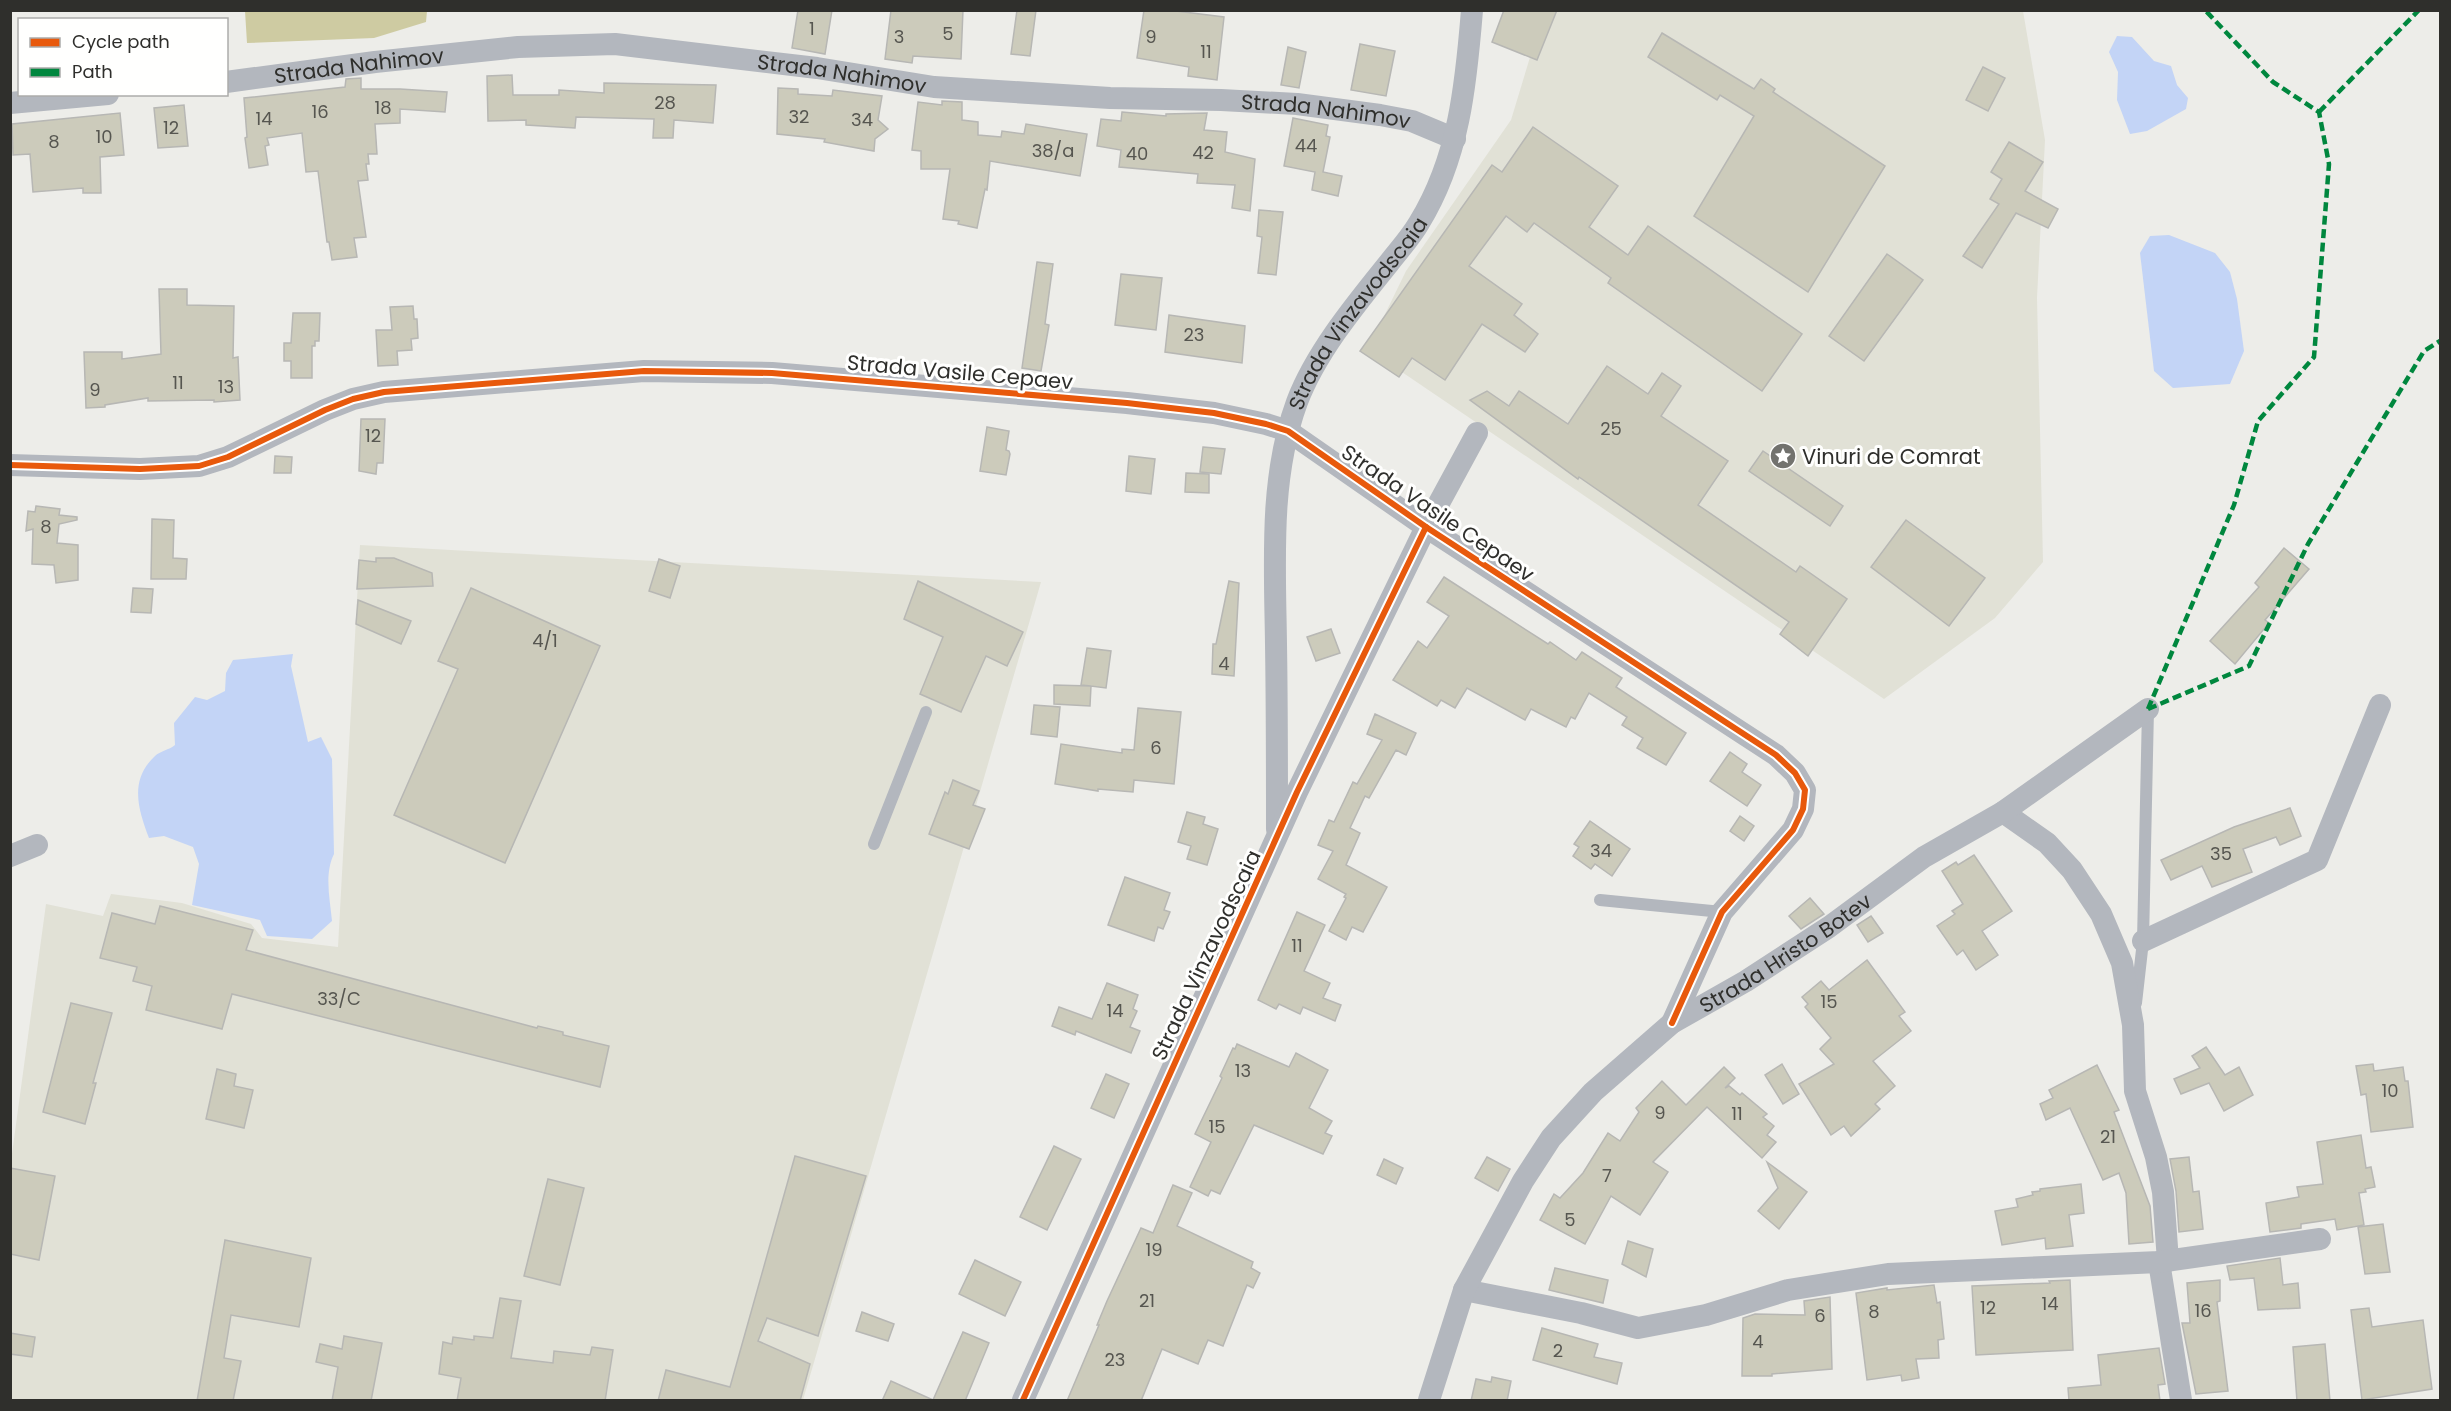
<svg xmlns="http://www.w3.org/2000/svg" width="2451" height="1411" font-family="Poppins,sans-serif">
	<rect width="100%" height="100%" fill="#edede9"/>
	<g fill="#e1e1d6">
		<polygon points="1544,11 2023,11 2045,140 2037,298 2043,562 1995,618 1884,699 1368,349 1406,271 1511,120"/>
		<polygon points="360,545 1041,582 803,1400 11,1400 11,1161 46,904 103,916 111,894 182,903 251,924 262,938 338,947"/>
	</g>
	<polygon fill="#cecba2" points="245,11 245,10 427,11 426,22 374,38 247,43"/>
	<g fill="#c3d4f6">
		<polygon points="2117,36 2132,37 2154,61 2171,66 2177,85 2188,98 2186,109 2147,131 2130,134 2117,100 2118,72 2109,52"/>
		<polygon points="2169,235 2215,253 2230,272 2237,299 2244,351 2230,384 2173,388 2154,371 2140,253 2150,236"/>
		<path d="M293,654L291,666L308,742L321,737L332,759L334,854C324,874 330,899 332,921L312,939L267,936L260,920L192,905L199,864L193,847L164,836L149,838C138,809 129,780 155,756C160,751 169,750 175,745L174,723L195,697L207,700L225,691L226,673L233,660Z"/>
	</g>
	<g fill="#cccbbb" stroke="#b7b7b4" stroke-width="1.5">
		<polygon points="798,10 832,10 825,54 792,48"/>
		<polygon points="891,10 963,10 961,59 913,56 912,63 885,59"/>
		<polygon points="1017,10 1036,10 1030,56 1011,54"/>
		<polygon points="1144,10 1168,10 1224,17 1217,80 1188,76 1189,67 1137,58"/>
		<polygon points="1504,10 1557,10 1537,60 1492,42"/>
		<polygon points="1662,33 1754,89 1761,79 1775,89 1773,92 1885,166 1808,292 1694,216 1754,116 1720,95 1717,100 1648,57"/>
		<polygon points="1360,44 1395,51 1386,96 1351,90"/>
		<polygon points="1288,47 1306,52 1299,88 1281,85"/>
		<polygon points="1983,67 2005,78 1988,111 1966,100"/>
		<polygon points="512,75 513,95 559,95 559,90 604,93 604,83 716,85 713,123 674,120 673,138 653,138 654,119 576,117 575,128 526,125 526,120 488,121 487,76"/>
		<polygon points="361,78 361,89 400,89 447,92 445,112 400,109 400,123 375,124 377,154 368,154 369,164 366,164 368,180 358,181 366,237 354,238 357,257 332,260 329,242 327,242 318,171 306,172 302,133 267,138 269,145 265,146 268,165 249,168 245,138 247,137 244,98 345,87 346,79"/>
		<polygon points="778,88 798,89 798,94 832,96 833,90 882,96 878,120 888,129 875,139 874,151 824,142 825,139 777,134"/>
		<polygon points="942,101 962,102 962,120 978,122 978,135 1001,137 1002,131 1024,134 1026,124 1087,134 1080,176 990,161 987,190 985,189 977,228 958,224 959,221 943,219 950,169 921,169 921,151 912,150 918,102 942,105"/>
		<polygon points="184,105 188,146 158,148 154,108"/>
		<polygon points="1122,112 1166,116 1166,114 1207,113 1204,130 1227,132 1225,152 1255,159 1250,211 1232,208 1235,185 1197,183 1198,174 1119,167 1121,150 1097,146 1101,119 1121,121"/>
		<polygon points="120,113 124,155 100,157 101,193 83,193 83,188 33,192 30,154 13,155 12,124"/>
		<polygon points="1293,118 1328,125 1326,136 1330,137 1323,172 1342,176 1338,196 1312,190 1315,172 1284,166"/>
		<polygon points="1533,127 1618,186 1589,227 1628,255 1648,226 1802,334 1762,391 1608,283 1611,278 1534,223 1527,232 1506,216 1469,266 1522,304 1514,315 1538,334 1525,352 1482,324 1445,380 1412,358 1399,377 1360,351 1492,165 1502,172"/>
		<polygon points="2009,142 2043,162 2025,191 2058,209 2048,228 2016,213 1982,268 1963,256 1999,204 1990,199 2002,179 1991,172"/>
		<polygon points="1259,210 1283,212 1276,275 1258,273 1262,237 1257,236"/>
		<polygon points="1887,254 1923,280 1864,361 1829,336"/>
		<polygon points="1037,262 1053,264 1045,324 1049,325 1041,371 1022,368"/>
		<polygon points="1121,274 1162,278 1156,330 1115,325"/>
		<polygon points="159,289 187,289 187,305 234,306 233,358 238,357 240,400 214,402 214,400 148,401 148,398 105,405 105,407 86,408 84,352 122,352 122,359 161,354"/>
		<polygon points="413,306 414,319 417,319 418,338 411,339 412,350 397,351 398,365 378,366 376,330 392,330 390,307"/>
		<polygon points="293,313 320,313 319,341 315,341 315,346 312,346 312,378 291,378 291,361 284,361 284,343 291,343"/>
		<polygon points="1169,315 1245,326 1242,363 1165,352"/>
		<polygon points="1607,366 1648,394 1662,373 1681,386 1661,416 1728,461 1698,505 1796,572 1800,566 1847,599 1808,656 1780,634 1789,622 1579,477 1578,479 1470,400 1487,391 1509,406 1519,391 1568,424"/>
		<polygon points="361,419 385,419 383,463 377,463 376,474 359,471"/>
		<polygon points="987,427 1009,431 1006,450 1009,451 1010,454 1006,475 980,471"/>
		<polygon points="1203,447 1225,449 1221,474 1200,472"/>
		<polygon points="1763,451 1843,506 1830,526 1749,471"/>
		<polygon points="275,456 292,457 291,473 274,473"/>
		<polygon points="1129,456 1155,459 1151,494 1126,491"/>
		<polygon points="1186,473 1209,474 1209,493 1185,492"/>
		<polygon points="36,506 60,509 59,515 77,517 77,520 59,524 57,543 78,545 78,580 56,583 54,565 32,564 33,529 26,531 28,511 35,512"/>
		<polygon points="152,519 174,520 173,558 187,559 186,579 151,579"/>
		<polygon points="1906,520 1985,578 1949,626 1871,567"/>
		<polygon points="2284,548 2309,569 2265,620 2269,623 2235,664 2210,641 2259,587 2255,583"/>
		<polygon points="376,558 394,558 432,573 433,586 357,589 359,560 376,562"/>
		<polygon points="659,559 680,566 670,598 649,591"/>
		<polygon points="1444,577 1548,644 1550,642 1576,660 1582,652 1622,678 1616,687 1686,733 1666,765 1637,748 1643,738 1622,725 1627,717 1589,693 1575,719 1571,717 1566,727 1531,709 1525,720 1467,688 1455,708 1441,700 1437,706 1393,680 1418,641 1427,648 1449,616 1427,602"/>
		<polygon points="918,581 1023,632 1007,666 986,656 961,712 920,694 943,637 904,619"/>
		<polygon points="1229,581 1239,583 1234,676 1212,674 1213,644 1216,644"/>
		<polygon points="133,588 153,589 151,613 131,612"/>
		<polygon points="471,588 600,646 505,863 394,815 458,669 438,661"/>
		<polygon points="358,600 411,621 401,644 356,624"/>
		<polygon points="1331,629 1340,653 1316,661 1307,637"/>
		<polygon points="1087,648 1111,651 1106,688 1091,686 1090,706 1054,704 1054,685 1091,686 1081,685"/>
		<polygon points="1034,705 1060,707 1057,737 1031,734"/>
		<polygon points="1138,708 1181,712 1174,784 1134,780 1133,792 1098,789 1098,791 1055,784 1061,744 1122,753 1122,749 1134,750"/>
		<polygon points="1375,714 1416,733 1406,755 1396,750 1369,798 1365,796 1350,828 1360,833 1346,865 1387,887 1363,932 1352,927 1346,940 1329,931 1346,898 1344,897 1346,894 1318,879 1333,851 1318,845 1329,820 1334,822 1353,782 1357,784 1382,740 1367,734"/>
		<polygon points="1730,752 1747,764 1742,772 1761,785 1747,806 1710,781"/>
		<polygon points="953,780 979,791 973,805 985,809 969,849 929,834 945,792 948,794"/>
		<polygon points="2290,808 2301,836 2280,845 2276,837 2243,849 2252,872 2212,887 2202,866 2171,880 2161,860 2234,827"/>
		<polygon points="1187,812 1205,817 1203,824 1218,829 1207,865 1187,859 1191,846 1178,842"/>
		<polygon points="1740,816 1754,826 1744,841 1730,831"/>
		<polygon points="1590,821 1630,849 1612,876 1595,864 1591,869 1573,856 1579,847 1574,844"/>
		<polygon points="1974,855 2012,911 1982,931 1998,955 1976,970 1963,950 1957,955 1937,926 1955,914 1952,911 1963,904 1942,871 1956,862 1958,865"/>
		<polygon points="1125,877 1170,893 1164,910 1170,912 1163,929 1158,927 1154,941 1108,925"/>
		<polygon points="1810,898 1824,914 1801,929 1789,916"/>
		<polygon points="160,906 253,930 246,950 537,1028 538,1026 563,1032 563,1035 609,1046 600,1087 232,994 222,1029 146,1010 152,986 133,981 137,967 100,958 112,913 155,924"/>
		<polygon points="1297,912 1325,925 1304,971 1330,983 1323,998 1341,1005 1335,1021 1303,1007 1300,1014 1279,1004 1276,1009 1258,1000"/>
		<polygon points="1871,916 1883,933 1868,942 1857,925"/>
		<polygon points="1867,960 1905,1012 1899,1016 1911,1031 1873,1061 1895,1086 1875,1104 1880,1109 1851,1136 1844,1126 1831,1135 1799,1084 1834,1064 1820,1049 1831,1038 1805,1007 1808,1004 1802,997 1821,981 1829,990"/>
		<polygon points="1107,983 1138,995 1133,1009 1137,1011 1130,1027 1140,1031 1131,1053 1076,1031 1075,1035 1052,1026 1059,1007 1092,1019"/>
		<polygon points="71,1003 112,1013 93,1083 96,1083 85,1124 43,1112"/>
		<polygon points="1237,1044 1289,1067 1296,1053 1328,1070 1309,1108 1332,1121 1325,1133 1332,1136 1323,1154 1254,1125 1220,1194 1211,1190 1208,1196 1190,1187 1211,1142 1195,1134 1222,1078 1220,1076 1233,1048 1235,1049"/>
		<polygon points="2206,1047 2225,1075 2239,1067 2253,1095 2224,1111 2209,1083 2181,1094 2174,1079 2200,1068 2192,1056"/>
		<polygon points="1782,1064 1799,1094 1783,1104 1765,1075"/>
		<polygon points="2373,1064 2374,1071 2403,1067 2405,1081 2408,1081 2413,1127 2371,1132 2366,1094 2361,1095 2356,1066"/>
		<polygon points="2097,1065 2119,1110 2114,1112 2150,1206 2153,1242 2129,1244 2126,1193 2119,1173 2103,1180 2070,1108 2046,1120 2040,1104 2053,1098 2049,1090"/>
		<polygon points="1724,1067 1735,1078 1725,1088 1729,1086 1740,1095 1742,1093 1767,1114 1763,1117 1774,1126 1767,1135 1776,1142 1762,1158 1707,1107 1653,1162 1668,1172 1640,1215 1611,1196 1585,1244 1540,1220 1554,1194 1560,1198 1583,1173 1608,1133 1620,1141 1639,1112 1636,1108 1662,1081 1686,1105"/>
		<polygon points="217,1069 236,1074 234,1086 253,1090 244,1128 206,1119"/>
		<polygon points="1106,1074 1129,1084 1114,1118 1091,1108"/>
		<polygon points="2361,1135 2366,1168 2371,1167 2375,1187 2365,1189 2366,1192 2359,1193 2364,1225 2337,1230 2335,1219 2301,1224 2301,1228 2270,1232 2266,1203 2299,1197 2297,1187 2323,1184 2317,1142"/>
		<polygon points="1054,1146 1081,1159 1047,1230 1020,1217"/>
		<polygon points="795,1156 866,1176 818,1336 767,1318 758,1341 810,1364 800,1401 658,1401 666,1370 730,1387"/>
		<polygon points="1487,1157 1510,1169 1498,1191 1475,1178"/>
		<polygon points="2189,1157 2193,1192 2199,1191 2203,1229 2179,1232 2176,1191 2170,1159"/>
		<polygon points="1384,1159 1403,1168 1396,1184 1377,1175"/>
		<polygon points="1767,1162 1807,1192 1779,1229 1758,1211 1778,1188"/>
		<polygon points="10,1168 55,1176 39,1260 10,1254"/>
		<polygon points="548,1179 584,1188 560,1285 524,1276"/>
		<polygon points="2081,1184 2084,1213 2069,1215 2073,1246 2046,1249 2045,1238 2002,1245 1995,1211 2018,1207 2016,1199 2033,1195 2032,1192 2040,1191 2040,1189"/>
		<polygon points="1173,1185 1192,1193 1177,1226 1253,1262 1251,1268 1260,1273 1253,1288 1247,1285 1223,1346 1208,1340 1198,1364 1162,1349 1141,1401 1067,1401 1099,1325 1097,1325 1107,1301 1141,1228 1153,1233"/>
		<polygon points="2383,1224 2390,1272 2365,1274 2358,1227"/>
		<polygon points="225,1240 311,1258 299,1327 231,1315 224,1358 241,1361 233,1401 197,1401"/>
		<polygon points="1628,1241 1653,1249 1646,1277 1622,1264"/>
		<polygon points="2280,1258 2283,1285 2298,1283 2300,1308 2258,1310 2254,1278 2230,1280 2227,1266"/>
		<polygon points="975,1260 1021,1282 1005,1316 959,1294"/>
		<polygon points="1555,1268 1608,1280 1603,1303 1549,1290"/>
		<polygon points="2070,1280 2073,1350 1976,1355 1972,1286 2050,1283 2049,1281"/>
		<polygon points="2220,1280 2220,1301 2217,1302 2228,1391 2196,1394 2182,1323 2190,1323 2187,1283"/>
		<polygon points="1934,1285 1937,1303 1940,1302 1944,1339 1938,1340 1939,1358 1916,1359 1919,1378 1902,1381 1901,1375 1867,1380 1856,1293 1887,1288 1887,1290"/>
		<polygon points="1830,1297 1832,1369 1772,1374 1772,1376 1742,1376 1743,1318 1755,1314 1805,1315 1804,1301"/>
		<polygon points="500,1298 521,1301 511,1358 553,1363 554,1351 590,1355 592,1347 613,1350 605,1401 457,1401 461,1378 439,1374 443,1342 452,1344 453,1337 474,1340 474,1336 493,1338"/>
		<polygon points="2369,1308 2372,1327 2423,1320 2432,1389 2362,1400 2351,1310"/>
		<polygon points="862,1312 894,1324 888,1341 856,1331"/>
		<polygon points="1542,1328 1598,1344 1594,1357 1622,1363 1617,1384 1533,1360"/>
		<polygon points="963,1332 989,1343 965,1401 882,1401 891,1381 933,1400"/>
		<polygon points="10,1333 35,1337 32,1357 10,1354"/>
		<polygon points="344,1336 382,1343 371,1401 332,1401 338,1367 316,1362 320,1344 342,1349"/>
		<polygon points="2325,1344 2330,1401 2297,1401 2293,1347"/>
		<polygon points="2159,1348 2165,1384 2158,1385 2160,1401 2069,1401 2068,1388 2101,1385 2098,1355"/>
		<polygon points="1492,1377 1511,1381 1507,1401 1471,1401 1476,1379 1491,1382"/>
	</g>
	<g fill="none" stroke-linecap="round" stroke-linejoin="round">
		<g stroke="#b3b7be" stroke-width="12">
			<polyline points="874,844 926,712"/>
			<polyline points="1600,900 1722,912"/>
			<polyline points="2136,1003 2143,941 2148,709"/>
		</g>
		<g stroke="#b3b7be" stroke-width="22">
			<path id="s1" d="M226,82L375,62L518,47L615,44L817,68L934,87L1110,98L1221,100L1297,104L1380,115L1412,121L1455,139"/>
			<polyline points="10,103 108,94"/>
			<polyline points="10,465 140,469 199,466 228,457 325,410 353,399 384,392 644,371 772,373 1127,403 1214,413 1266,424 1288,431 1426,527 1776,755 1795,773 1805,790 1803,809 1793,830 1722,912 1672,1023"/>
			<polyline points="2003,812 2047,843 2072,870 2101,914 2122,963 2133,1025 2135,1091 2156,1157 2163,1192 2168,1261"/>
			<path id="s2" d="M1277,829C1277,768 1277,706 1276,644C1275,564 1269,478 1297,402C1316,352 1356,304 1389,263C1399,250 1411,237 1419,223C1459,158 1466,85 1472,10"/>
			<polyline points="10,856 37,845"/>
			<polyline points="2143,941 2317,860 2380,705"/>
			<polyline points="2159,1262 2181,1400"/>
			<polyline points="1464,1290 1581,1313 1638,1328 1706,1315 1788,1290 1888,1274 2159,1262 2320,1239"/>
			<polyline points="1023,1400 1297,792 1426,527 1477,433"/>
			<path id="s3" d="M1429,1400L1464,1290L1523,1181L1551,1138L1593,1092L1672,1023L1746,981L1829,927L1924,857L2003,812L2148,709"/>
		</g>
		<g stroke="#00873e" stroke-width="4.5" stroke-dasharray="9 4.5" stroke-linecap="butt">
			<polyline points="2319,112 2419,10"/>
			<polyline points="2148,709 2234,505 2258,421 2314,357 2329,164 2319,112 2273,82 2205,10"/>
			<polyline points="2148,709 2249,666 2308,544 2424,351 2440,341"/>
		</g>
		<defs>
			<g id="cycleway">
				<polyline points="10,465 140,469 199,466 228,457 325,410 353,399 384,392 644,371 772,373 1127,403 1214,413 1266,424 1288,431 1426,527 1776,755 1795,773 1805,790 1803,809 1793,830 1722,912 1672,1023"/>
				<polyline points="1023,1400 1297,792 1426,527"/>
			</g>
		</defs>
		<use href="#cycleway" stroke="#fffffe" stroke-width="10"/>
		<use href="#cycleway" stroke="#e8590c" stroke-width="6"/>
	</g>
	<defs>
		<symbol id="sight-disc" viewBox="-11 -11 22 22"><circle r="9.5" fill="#72726e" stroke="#fffffe"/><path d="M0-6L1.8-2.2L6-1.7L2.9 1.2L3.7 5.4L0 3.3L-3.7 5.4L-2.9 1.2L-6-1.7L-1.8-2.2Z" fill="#fff"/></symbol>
	</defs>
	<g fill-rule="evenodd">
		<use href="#sight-disc" x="1768" y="441" width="30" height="30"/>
	</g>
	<g text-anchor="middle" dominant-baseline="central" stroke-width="6" stroke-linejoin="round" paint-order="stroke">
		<g font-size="18" fill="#565650">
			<text x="812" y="28">1</text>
			<text x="948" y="33">5</text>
			<text x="899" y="36">3</text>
			<text x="1151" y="36">9</text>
			<text x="1206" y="51">11</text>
			<text x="665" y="102">28</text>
			<text x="383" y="107">18</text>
			<text x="320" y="111">16</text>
			<text x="799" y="116">32</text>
			<text x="264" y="118">14</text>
			<text x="862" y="119">34</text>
			<text x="171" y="127">12</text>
			<text x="104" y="136">10</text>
			<text x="54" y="141">8</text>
			<text x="1306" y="145">44</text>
			<text x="1053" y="150">38/a</text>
			<text x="1203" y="152">42</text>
			<text x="1137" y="153">40</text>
			<text x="1194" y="334">23</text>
			<text x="178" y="382">11</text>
			<text x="226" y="386">13</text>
			<text x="95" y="389">9</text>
			<text x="1611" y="428">25</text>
			<text x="373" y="435">12</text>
			<text x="46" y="526">8</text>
			<text x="545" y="640">4/1</text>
			<text x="1224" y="663">4</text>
			<text x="1156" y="747">6</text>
			<text x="1601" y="850">34</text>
			<text x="2221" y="853">35</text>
			<text x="1297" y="945">11</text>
			<text x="339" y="998">33/C</text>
			<text x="1829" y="1001">15</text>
			<text x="1115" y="1010">14</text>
			<text x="1243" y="1070">13</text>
			<text x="2390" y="1090">10</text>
			<text x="1660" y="1112">9</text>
			<text x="1737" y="1113">11</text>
			<text x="1217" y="1126">15</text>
			<text x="2108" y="1136">21</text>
			<text x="1607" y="1175">7</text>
			<text x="1570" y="1219">5</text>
			<text x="1154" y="1249">19</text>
			<text x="1147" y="1300">21</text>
			<text x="2050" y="1303">14</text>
			<text x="1988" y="1307">12</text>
			<text x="2203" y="1310">16</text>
			<text x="1874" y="1311">8</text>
			<text x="1820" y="1315">6</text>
			<text x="1758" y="1341">4</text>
			<text x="1558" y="1350">2</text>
			<text x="1115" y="1359">23</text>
		</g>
		<g font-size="21" fill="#2f2f2c" stroke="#fffffe">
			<text stroke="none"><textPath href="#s1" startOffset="134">Strada Nahimov</textPath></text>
			<text stroke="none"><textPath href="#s1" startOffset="620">Strada Nahimov</textPath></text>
			<text stroke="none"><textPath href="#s1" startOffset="1106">Strada Nahimov</textPath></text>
			<text stroke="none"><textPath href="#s2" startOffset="537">Strada Vinzavodscaia</textPath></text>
			<text transform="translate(960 372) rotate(5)">Strada Vasile Cepaev</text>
			<text transform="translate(1438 513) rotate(34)">Strada Vasile Cepaev</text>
			<text stroke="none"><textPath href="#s3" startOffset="591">Strada Hristo Botev</textPath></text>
			<text transform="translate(1206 955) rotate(-65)">Strada Vinzavodscaia</text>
		</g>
		<g font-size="21" fill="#2f2f2c" stroke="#fffffe" text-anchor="start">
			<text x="1802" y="456">Vinuri de Comrat</text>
		</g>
	</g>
	<rect width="2451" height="1411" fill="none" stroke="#2f2f2c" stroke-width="24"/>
	<rect x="18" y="18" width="210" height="78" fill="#fffffe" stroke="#acacaa" stroke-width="1.5"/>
	<rect x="30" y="38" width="30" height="9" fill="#e8590c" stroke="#acacaa" stroke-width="1.5"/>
	<text x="72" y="48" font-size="18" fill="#2f2f2c">Cycle path</text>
	<rect x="30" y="68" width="30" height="9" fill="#00873e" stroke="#acacaa" stroke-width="1.5"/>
	<text x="72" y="78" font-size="18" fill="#2f2f2c">Path</text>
</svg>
